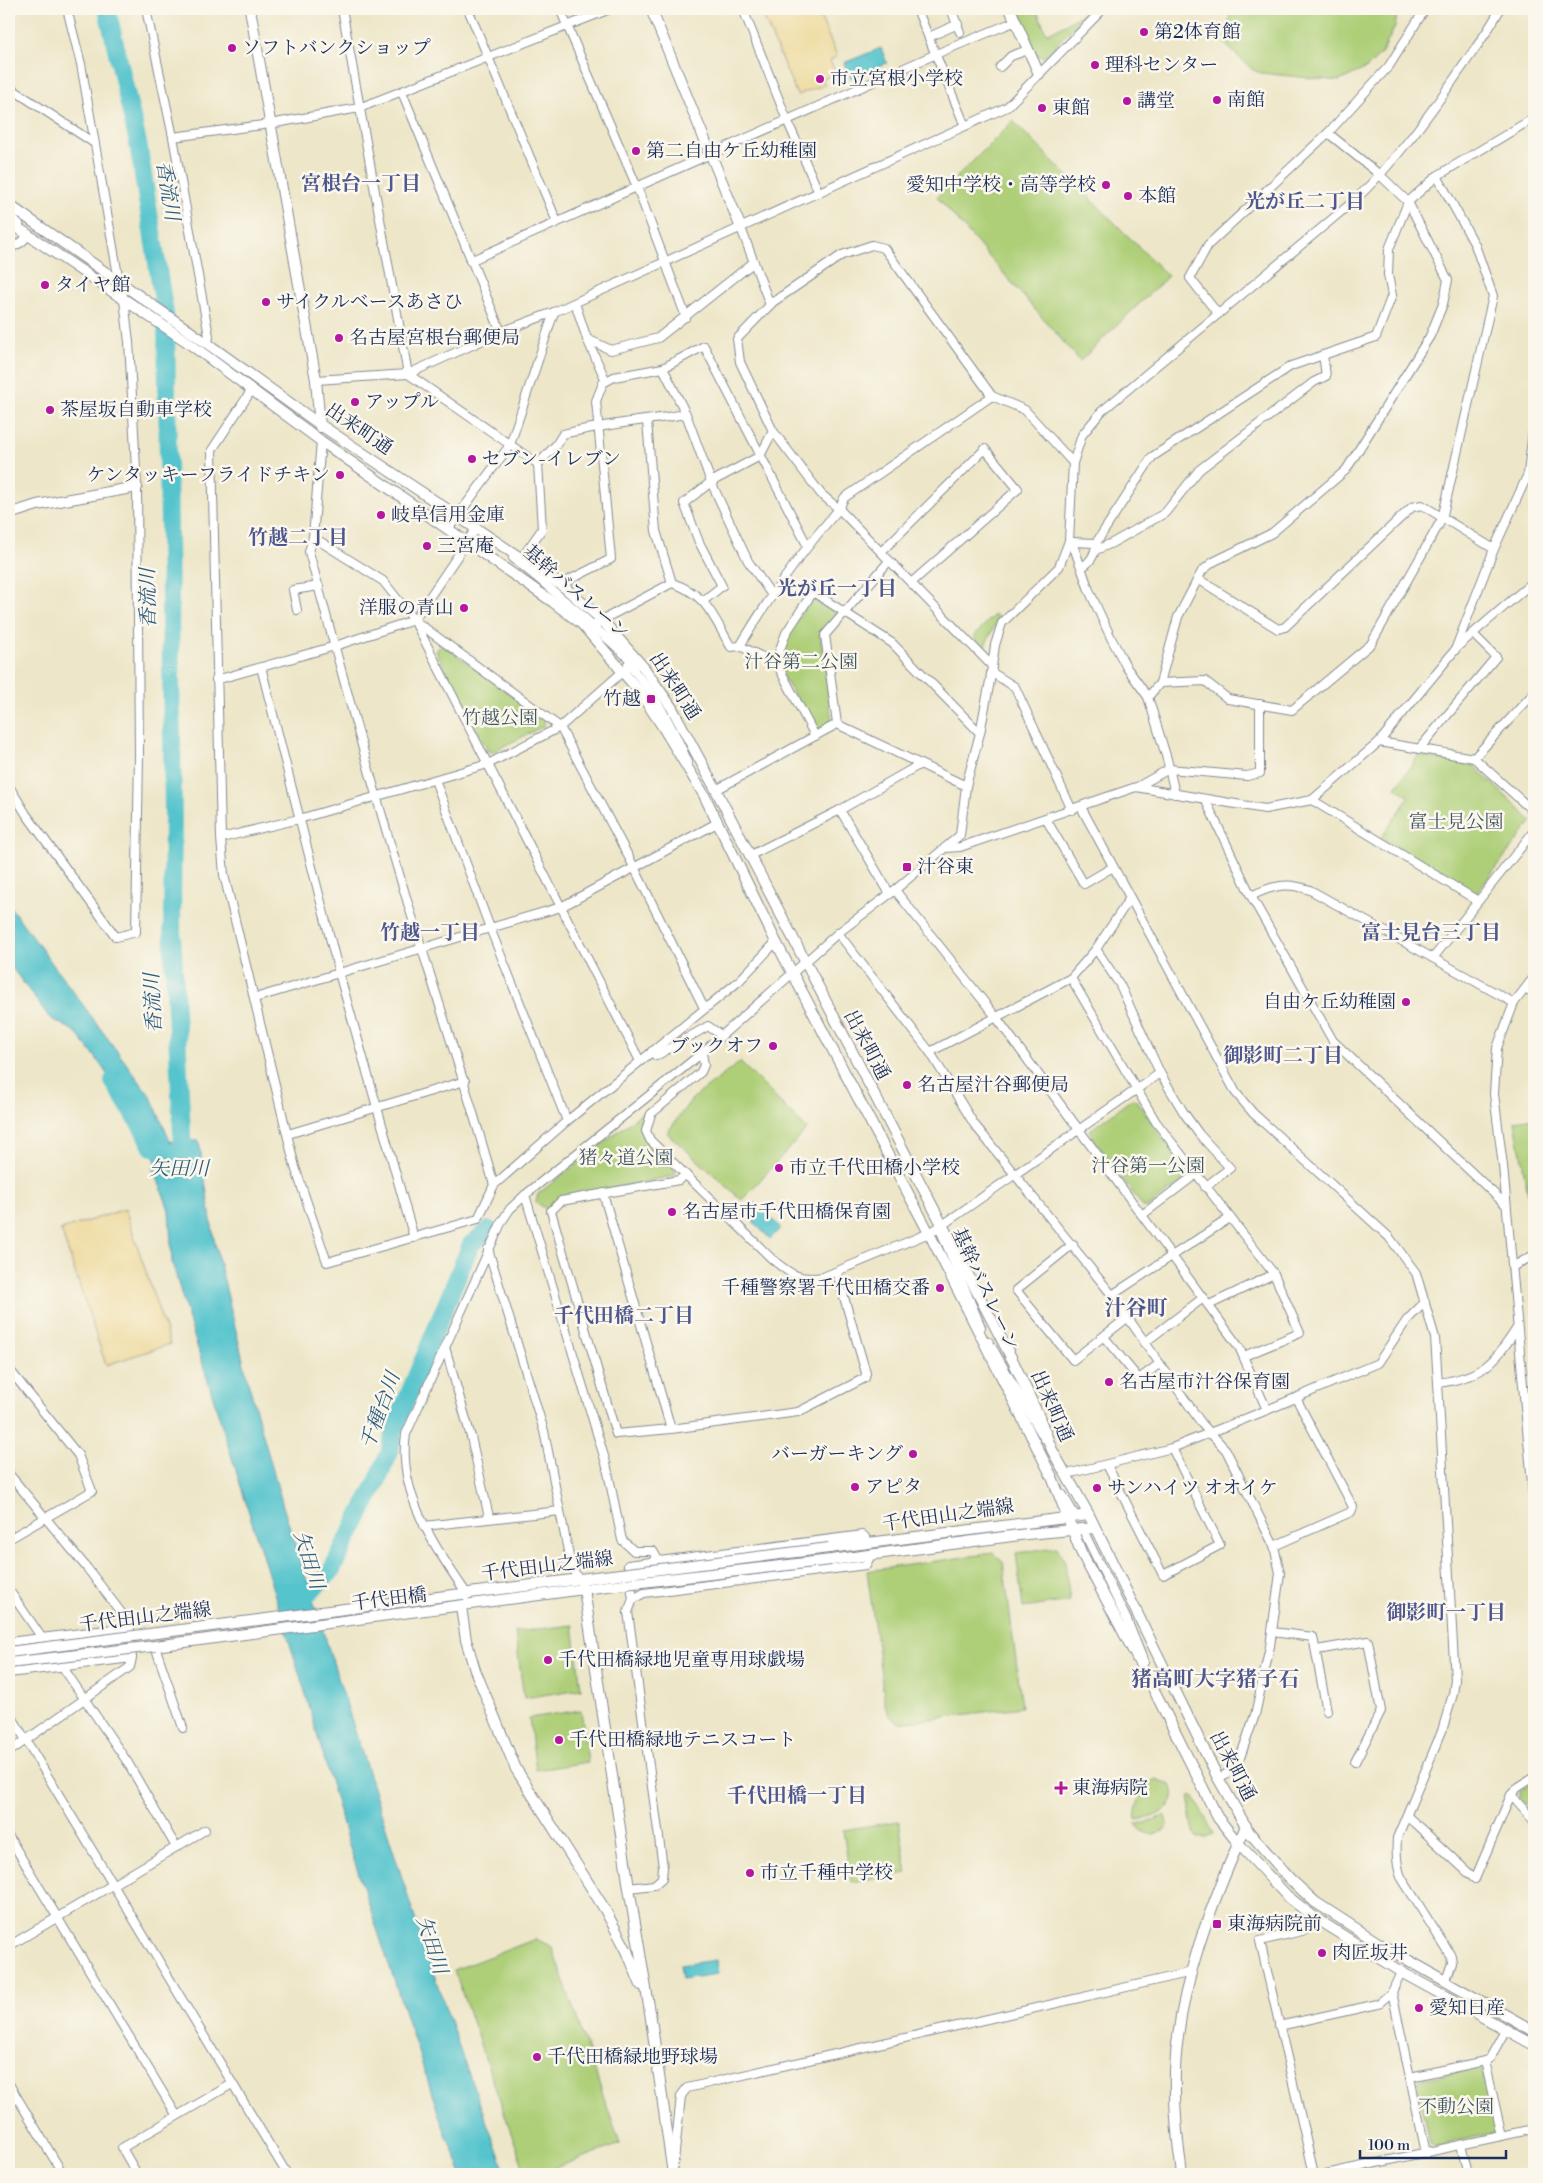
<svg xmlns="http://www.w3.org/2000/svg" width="1543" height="2183" font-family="'Libre Bodoni','Noto Serif JP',serif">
	<rect width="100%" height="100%" fill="#fbf7ec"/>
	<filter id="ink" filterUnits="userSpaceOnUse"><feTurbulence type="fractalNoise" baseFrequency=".02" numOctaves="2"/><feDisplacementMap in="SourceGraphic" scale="10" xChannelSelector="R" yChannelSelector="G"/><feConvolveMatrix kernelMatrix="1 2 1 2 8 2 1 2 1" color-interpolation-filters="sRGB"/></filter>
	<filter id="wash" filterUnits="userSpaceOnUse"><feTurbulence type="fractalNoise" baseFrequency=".0096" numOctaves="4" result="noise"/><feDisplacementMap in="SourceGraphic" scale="20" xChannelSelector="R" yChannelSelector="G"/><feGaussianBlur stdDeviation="1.12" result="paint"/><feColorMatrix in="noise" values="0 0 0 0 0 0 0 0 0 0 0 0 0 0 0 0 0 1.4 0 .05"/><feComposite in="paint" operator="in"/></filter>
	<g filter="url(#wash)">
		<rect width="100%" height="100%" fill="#ede6c8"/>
		<g fill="#aecf78" stroke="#647f6b">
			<polygon points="1017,9 1036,9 1047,34 1089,11 1044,57 1036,55"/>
			<polygon points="1231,9 1398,9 1395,27 1381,54 1367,68 1339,81 1261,73 1253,70 1225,44"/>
			<polygon points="1013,121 1168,276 1080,361 937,197"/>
			<polygon points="816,597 835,612 836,618 820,634 832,722 817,730 775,665 788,635 811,598"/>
			<polygon points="995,614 998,618 984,648 973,637"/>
			<polygon points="443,645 545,720 544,726 492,752 488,751 436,651 440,646"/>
			<polygon points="1419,755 1474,766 1532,821 1476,894 1381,838 1409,797 1396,787"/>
			<polygon points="740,1062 807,1129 742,1200 667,1133 691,1100"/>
			<polygon points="1132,1099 1137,1100 1155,1128 1188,1172 1188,1177 1147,1208 1143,1207 1091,1135 1090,1130"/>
			<path d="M648,1108C630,1135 657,1155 676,1171L674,1176L559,1198L547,1210L536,1202L538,1194Z"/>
			<polygon points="1534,1118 1534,1204 1530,1205 1515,1121"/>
			<polygon points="1057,1547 1065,1562 1070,1601 1023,1608 1016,1553"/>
			<path d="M993,1553L1003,1561L1022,1707L900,1723C890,1719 888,1714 885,1704L867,1571Z"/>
			<polygon points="573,1625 581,1689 524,1698 515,1632"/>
			<polygon points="581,1710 588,1762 536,1770 529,1718"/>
			<path d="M1156,1779L1171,1785C1182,1805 1154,1821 1136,1819C1134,1807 1144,1783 1156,1779Z"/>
			<polygon points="1534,1782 1534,1815 1520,1799 1520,1791"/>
			<path d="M1193,1795L1214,1834L1207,1837H1196C1191,1824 1189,1811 1190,1797Z"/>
			<path d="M1165,1815L1167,1824L1166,1829C1155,1836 1143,1837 1136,1823H1146Z"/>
			<polygon points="899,1821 907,1873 851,1882 843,1830"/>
			<polygon points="536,1939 552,1947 620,2144 538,2174 523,2166 454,1970"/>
			<polygon points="1479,2067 1482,2070 1496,2129 1493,2133 1434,2146 1429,2143 1417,2084 1419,2080"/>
		</g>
		<g fill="#eeda9e" stroke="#84847e">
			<polygon points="760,9 817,9 837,56 830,61 836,73 822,79 825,85 797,95"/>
			<polygon points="125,1209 170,1344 106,1365 61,1230"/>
		</g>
		<g fill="#57c4cd" stroke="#397a96">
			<polygon points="881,48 887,63 851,78 844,63"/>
			<polygon points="9,905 151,1097 171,1143 172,1141 199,1141 214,1239 249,1385 283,1506 420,1934 464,2061 506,2174 462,2174 441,2121 347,1839 305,1692 188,1317 172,1262 169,1210 153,1166 156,1162 140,1123 94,1055 74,1031 50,1018 9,964"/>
			<polygon points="754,1202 781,1228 770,1239 744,1213"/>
			<polygon points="716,1960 718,1974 682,1979 680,1965"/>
		</g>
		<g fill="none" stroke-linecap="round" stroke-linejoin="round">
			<g stroke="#57c4cd" stroke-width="18">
				<polyline points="107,9 138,143 166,320 173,813 172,928 183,1155 180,1164"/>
				<polyline points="113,1081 144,1131 152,1147"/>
				<polyline points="301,1600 330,1573 377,1482 390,1451 394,1430 471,1244 489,1230"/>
			</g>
		</g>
	</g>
	<g filter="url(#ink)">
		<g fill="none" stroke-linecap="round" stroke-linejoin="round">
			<defs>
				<g id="street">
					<polyline points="146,9 173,137 209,336 208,344"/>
					<path d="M342,9L408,374L538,464L556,445L563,434C604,424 645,421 686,414"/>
					<polyline points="468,9 557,222"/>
					<polyline points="560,9 637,187 686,317"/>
					<polyline points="743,9 787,120 819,193"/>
					<polyline points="917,9 965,126"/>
					<polyline points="951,9 960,32"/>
					<polyline points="929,37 958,24"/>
					<polyline points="1000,67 1011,56 1028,50"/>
					<polyline points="9,87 94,143"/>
					<polyline points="402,92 501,332"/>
					<polyline points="173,137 270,124 359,108 610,9"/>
					<polyline points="9,215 19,224"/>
					<polyline points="741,228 770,305"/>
					<polyline points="9,249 22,242 28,235"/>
					<polyline points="470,261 936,54 1016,21"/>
					<polyline points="575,303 587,339 606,381"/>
					<polyline points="1218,314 1190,278 1208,245 1328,133 1389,66 1425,9"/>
					<polyline points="587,339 611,350 658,338 754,262"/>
					<polyline points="663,368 686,414 711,482 748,561 771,594"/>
					<polyline points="316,380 408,374 501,332 554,312"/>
					<polyline points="251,391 212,450 221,838 224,875 295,1167 327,1262 478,1219 494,1185 567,1121 739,981 776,942"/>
					<polyline points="992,396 884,248 872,245 842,255 773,302 737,339 740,362 773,431 821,494 839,509 844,498 992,396 1025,410 1073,463"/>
					<polyline points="647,421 656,531 672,583"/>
					<path d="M321,441L313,537L309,552C345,685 381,818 422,949C447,1028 472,1106 494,1185"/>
					<polyline points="448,529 510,445 554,312 1007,107 1103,9"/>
					<polyline points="313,537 383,581 414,620 560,727 634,867 704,1008"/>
					<polyline points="1096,543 1152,457 1291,366 1376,337 1392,295 1388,275 1389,249 1408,202 1437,176 1534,118"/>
					<polyline points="1096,550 1112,543 1165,513 1199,470 1314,382 1326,376 1323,355"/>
					<polyline points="881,552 985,449 1018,489 911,583"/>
					<polyline points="513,558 575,609 636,665"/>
					<polyline points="521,559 542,529 538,464"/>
					<path d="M1081,567C1090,564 1096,553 1096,543L1072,542L1089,590L1111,638L1127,668L1148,697L1167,759L1175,794"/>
					<polyline points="1198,579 1278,629 1285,627 1412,507 1422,505 1494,549"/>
					<polyline points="564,587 569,580 611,559 596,401 603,383 614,377 663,368 704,346 807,545"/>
					<polyline points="703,601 722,586 699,542 684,503 711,482 760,456 773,431"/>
					<polyline points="297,610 293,590 319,586"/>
					<polyline points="415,622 640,1061"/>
					<path d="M589,633L593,626L602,620L672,583C707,594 713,617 731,647L740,646L777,664L815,736"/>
					<path d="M740,646C770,596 800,553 839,509L992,666"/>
					<polyline points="1456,648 1534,581"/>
					<polyline points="775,663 786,633 813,592 892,643 980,733"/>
					<path d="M628,664C655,693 672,726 688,762"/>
					<polyline points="261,667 339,973 414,1238"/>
					<polyline points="991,672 1015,687 1072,810"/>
					<polyline points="216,680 335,646 414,620 475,530"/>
					<polyline points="1160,683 1178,617 1202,571 1213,562 1272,533 1346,470 1430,336 1443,304 1448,280 1408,202 1380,175 1328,133"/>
					<polyline points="1148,697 1160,683 1205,681 1228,699 1292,710 1371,644 1442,519 1493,296 1475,245 1437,176"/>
					<polyline points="837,724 825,635 889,561"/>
					<polyline points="1379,742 1474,758 1534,812"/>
					<polyline points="1419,749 1496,657 1473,634"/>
					<polyline points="1474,758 1534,693"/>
					<polyline points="435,780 490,928 567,1121"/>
					<polyline points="9,786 26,814 116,937 136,932 139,754 137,487 129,342 124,300 119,281 81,64 67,9"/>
					<polyline points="1137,787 1169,769 1247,776 1260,773 1260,704"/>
					<polyline points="716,790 837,724 966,786"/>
					<polyline points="1205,799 1251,896 1333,1041 1506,1205"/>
					<polyline points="1312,800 1478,901"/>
					<polyline points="1081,807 1236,1093 1253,1113 1389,1237 1416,1273 1435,1338 1438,1383"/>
					<polyline points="840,810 890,894"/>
					<polyline points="1046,819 1084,884 1113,867"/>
					<polyline points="221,838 299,819 488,764 560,727 637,659"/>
					<polyline points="945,848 960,847 1136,787 1265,809 1312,800 1379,742 1455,650 1494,549 1528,474 1534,421"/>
					<polyline points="749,856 840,810 919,765"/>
					<polyline points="895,890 996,1017 1239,1347 1267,1410"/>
					<path d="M1251,896C1274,885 1287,882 1310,890L1514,1003"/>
					<polyline points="838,933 930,1052 974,1124 1112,1295 1202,1424 1226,1450 1274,1546 1280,1573 1270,1646 1255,1715 1236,1769 1218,1778"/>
					<polyline points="1433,958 1534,831"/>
					<polyline points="1534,977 1514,1003 1497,1048 1494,1094 1503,1166 1534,1505"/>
					<polyline points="1071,978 1156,1122 1274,1274 1300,1333 1244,1356"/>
					<polyline points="1525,990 1534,993"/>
					<polyline points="255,998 561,907 717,823"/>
					<polyline points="652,1051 656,1056 708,1026 721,1035"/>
					<polyline points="930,1052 1071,978 1096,949 1130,898"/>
					<path d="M702,1053L704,1065L701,1072L651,1114L646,1131L650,1140L772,1259C790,1274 799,1281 823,1277L929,1233L941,1226L1160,1073L1120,985L1096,949"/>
					<polyline points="1160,1073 1184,1113 1199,1134 1230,1168 1205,1187"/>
					<polyline points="288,1134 465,1081"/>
					<polyline points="603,1193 671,1429 616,1434 551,1211 561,1201 679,1180 686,1175"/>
					<polyline points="525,1195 606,1463 622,1540 634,1551 653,1551 658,1560"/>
					<polyline points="1142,1215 1195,1175"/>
					<polyline points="939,1227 981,1327"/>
					<polyline points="1073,1244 1016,1290 1073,1360 1127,1318"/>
					<polyline points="488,1249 544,1431 571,1566 581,1583"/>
					<polyline points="1512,1267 1534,1255"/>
					<polyline points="1112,1295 1230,1218"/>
					<polyline points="1209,1305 1274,1274"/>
					<polyline points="1104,1337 1139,1379 1159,1364"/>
					<polyline points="989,1342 1044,1438"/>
					<polyline points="1144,1343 1203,1298"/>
					<polyline points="445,1347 471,1437 489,1517"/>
					<polyline points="9,1369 78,1455 92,1491 9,1539"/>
					<polyline points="671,1429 798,1412 865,1378 866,1373 837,1273"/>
					<polyline points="1107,1465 1163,1575 1220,1545 1172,1448"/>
					<polyline points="9,1474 87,1568 129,1623 132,1658 130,1667 9,1752"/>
					<polyline points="1067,1474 1172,1448 1267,1410 1378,1363 1407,1320 1425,1302"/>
					<polyline points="1063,1495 1076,1517"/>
					<polyline points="424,1526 560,1511"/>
					<polyline points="1082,1528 1127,1620 1144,1662"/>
					<polyline points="1274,1546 1351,1512 1353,1507 1296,1398"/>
					<polyline points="9,1590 42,1638"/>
					<path d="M466,1596L467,1594C435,1547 397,1493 406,1434L502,1221L510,1209L525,1195L702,1053L838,933L895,890L960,835L966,786L980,733L990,681L995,645L1002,623L1059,567L1069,541L1073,463L1082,435L1102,411L1355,200C1397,160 1430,114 1463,66C1476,47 1490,29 1500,9"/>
					<polyline points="633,1599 628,1565 863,1535 870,1543"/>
					<polyline points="1272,1632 1313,1637 1327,1711"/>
					<polyline points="9,1642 130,1627"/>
					<polyline points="155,1646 183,1728"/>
					<polyline points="1317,1650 1368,1641 1381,1711 1355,1762"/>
					<polyline points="62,1666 128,1763 176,1847"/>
					<polyline points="9,1673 132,1658"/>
					<polyline points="9,1712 287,2174"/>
					<polyline points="1511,1795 1534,1821"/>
					<polyline points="1407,1816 1475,1879 1511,1795 1517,1788 1534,1777"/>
					<polyline points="9,1837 177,2116"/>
					<polyline points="629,1888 654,1885 662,1878 663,1867 628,1612 633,1599 644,1593 866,1565 871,1555"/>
					<polyline points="9,1946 205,1830"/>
					<path d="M1446,1980L1452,1963L1451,1956L1401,1877C1396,1864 1396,1852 1397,1838L1442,1731L1453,1694L1455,1680L1438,1383C1482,1377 1494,1364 1517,1328"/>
					<polyline points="1392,1992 1426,2153"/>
					<polyline points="1279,2026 1378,2004 1392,1992 1401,1972"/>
					<polyline points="1485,2061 1502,2136"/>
					<polyline points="1410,2077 1485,2061 1490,2058 1506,2029"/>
					<polyline points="9,2084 63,2174"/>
					<polyline points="1461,2145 1468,2174"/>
					<polyline points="674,2161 681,2096 687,2088 1192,1972"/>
					<polyline points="137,2174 122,2148 232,2084"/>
					<polyline points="1314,2174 1260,1941 1306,1930 1315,1918"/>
					<polyline points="1326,2174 1534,2129"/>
				</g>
				<g id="secondary">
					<polyline points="250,9 316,380 320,427"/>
					<polyline points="651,9 741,228"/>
					<polyline points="1010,9 1039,74"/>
					<polyline points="9,205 208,344 319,424 564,587 602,620 644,668 672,708 716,790 1014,1363 1039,1417 1052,1450 1089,1515 1218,1778 1249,1832 1290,1879 1315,1902 1383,1946 1534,2031"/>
					<polyline points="9,222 186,341 321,441 553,602 582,624 639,691 661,724 704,795 776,942 929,1233 1052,1477 1081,1552 1156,1694 1218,1818 1238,1843 1287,1896 1315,1918 1401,1972 1534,2045"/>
					<polyline points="9,514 37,505 137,487"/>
					<polyline points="829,1548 1089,1515"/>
					<polyline points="831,1560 1027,1534 1094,1528"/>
					<polyline points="584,1589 629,1888 650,2012 673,2174"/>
					<polyline points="438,1597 596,1577"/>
					<polyline points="461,1607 466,1640 475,1670 516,1769 604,1908 627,1951 641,1985"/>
					<polyline points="155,1646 599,1587"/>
					<path d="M1182,2174C1177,2140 1174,2106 1175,2071C1178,1987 1212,1902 1246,1826"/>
				</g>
			</defs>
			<use href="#street" stroke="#848a93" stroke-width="10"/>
			<use href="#secondary" stroke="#848a93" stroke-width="12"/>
			<use href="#street" stroke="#fff" stroke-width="8"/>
			<use href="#secondary" stroke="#fff" stroke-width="10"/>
			<defs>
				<g id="secondary-bridge">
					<polyline points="596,1577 829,1548"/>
					<polyline points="599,1587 831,1560"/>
					<polyline points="9,1652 438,1597"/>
					<polyline points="9,1663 155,1646"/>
				</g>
			</defs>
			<use href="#secondary-bridge" stroke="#848a93" stroke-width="12" stroke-linecap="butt"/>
			<use href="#secondary-bridge" stroke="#fff" stroke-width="10"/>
		</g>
	</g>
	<g fill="#b5179e" stroke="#fbf7ec" stroke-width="2">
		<circle cx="1144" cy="32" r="5"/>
		<circle cx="232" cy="48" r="5"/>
		<circle cx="1095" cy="65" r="5"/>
		<circle cx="820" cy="79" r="5"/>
		<circle cx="1217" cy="100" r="5"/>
		<circle cx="1127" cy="101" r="5"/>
		<circle cx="1042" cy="108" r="5"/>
		<circle cx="636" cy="151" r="5"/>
		<circle cx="1106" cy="185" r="5"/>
		<circle cx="1128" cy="196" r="5"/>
		<circle cx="45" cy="285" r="5"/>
		<circle cx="266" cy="302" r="5"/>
		<circle cx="339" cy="338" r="5"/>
		<circle cx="355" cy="402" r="5"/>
		<circle cx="50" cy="410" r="5"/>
		<circle cx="472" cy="459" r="5"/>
		<circle cx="340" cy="475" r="5"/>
		<circle cx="381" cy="515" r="5"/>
		<circle cx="427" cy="546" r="5"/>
		<circle cx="464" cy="608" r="5"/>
		<rect x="646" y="694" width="10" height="10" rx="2.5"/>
		<rect x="902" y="862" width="10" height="10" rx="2.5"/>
		<circle cx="1406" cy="1002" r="5"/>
		<circle cx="773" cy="1046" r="5"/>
		<circle cx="907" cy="1085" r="5"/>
		<circle cx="779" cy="1168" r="5"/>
		<circle cx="672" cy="1212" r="5"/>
		<circle cx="940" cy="1288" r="5"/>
		<circle cx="1109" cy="1382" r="5"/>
		<circle cx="913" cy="1454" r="5"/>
		<circle cx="855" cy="1487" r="5"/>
		<circle cx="1097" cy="1488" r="5"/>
		<circle cx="548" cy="1660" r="5"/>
		<circle cx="559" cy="1740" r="5"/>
		<path d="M1058.5 1780.5h5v5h5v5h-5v5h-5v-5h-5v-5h5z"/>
		<circle cx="750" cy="1873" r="5"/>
		<rect x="1212" y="1919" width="10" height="10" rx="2.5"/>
		<circle cx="1322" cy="1953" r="5"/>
		<circle cx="1419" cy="2008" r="5"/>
		<circle cx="537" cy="2057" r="5"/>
	</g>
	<g text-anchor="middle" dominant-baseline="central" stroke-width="5" stroke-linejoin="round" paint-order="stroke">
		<g font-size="19" fill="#1b2f5e" stroke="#fbf7ec" text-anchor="start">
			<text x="1154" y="32">第2体育館</text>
			<text x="242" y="48">ソフトバンクショップ</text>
			<text x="1105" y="65">理科センター</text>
			<text x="830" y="79">市立宮根小学校</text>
			<text x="1227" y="100">南館</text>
			<text x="1137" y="101">講堂</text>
			<text x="1052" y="108">東館</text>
			<text x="646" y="151">第二自由ケ丘幼稚園</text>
			<text x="1096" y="185" text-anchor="end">愛知中学校・高等学校</text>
			<text x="1138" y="196">本館</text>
			<text x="55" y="285">タイヤ館</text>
			<text x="276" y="302">サイクルベースあさひ</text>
			<text x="349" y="338">名古屋宮根台郵便局</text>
			<text x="365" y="402">アップル</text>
			<text x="60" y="410">茶屋坂自動車学校</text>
			<text x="482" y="459">セブン-イレブン</text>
			<text x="330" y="475" text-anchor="end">ケンタッキーフライドチキン</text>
			<text x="391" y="515">岐阜信用金庫</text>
			<text x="437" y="546">三宮庵</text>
			<text x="454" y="608" text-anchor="end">洋服の青山</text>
			<text x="641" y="699" text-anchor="end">竹越</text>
			<text x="917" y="867">汁谷東</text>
			<text x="1396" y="1002" text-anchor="end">自由ケ丘幼稚園</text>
			<text x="763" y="1046" text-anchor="end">ブックオフ</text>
			<text x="917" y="1085">名古屋汁谷郵便局</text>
			<text x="789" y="1168">市立千代田橋小学校</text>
			<text x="682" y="1212">名古屋市千代田橋保育園</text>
			<text x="930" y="1288" text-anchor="end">千種警察署千代田橋交番</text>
			<text x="1119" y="1382">名古屋市汁谷保育園</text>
			<text x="903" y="1454" text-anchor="end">バーガーキング</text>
			<text x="865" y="1487">アピタ</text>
			<text x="1107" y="1488">サンハイツ オオイケ</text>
			<text x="558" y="1660">千代田橋緑地児童専用球戯場</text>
			<text x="569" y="1740">千代田橋緑地テニスコート</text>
			<text x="1072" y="1788">東海病院</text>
			<text x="760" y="1873">市立千種中学校</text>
			<text x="1227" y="1924">東海病院前</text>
			<text x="1332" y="1953">肉匠坂井</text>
			<text x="1429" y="2008">愛知日産</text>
			<text x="547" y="2057">千代田橋緑地野球場</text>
		</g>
		<g font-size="19" fill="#1b2f5e" stroke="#fbf7ec">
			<text transform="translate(359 429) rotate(34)">出来町通</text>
			<text transform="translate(576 592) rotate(41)">基幹バスレーン</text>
			<text transform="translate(675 686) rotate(57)">出来町通</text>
			<text transform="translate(867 1045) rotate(62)">出来町通</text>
			<text transform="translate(985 1289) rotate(65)">基幹バスレーン</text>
			<text transform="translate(1052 1406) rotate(66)">出来町通</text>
			<text transform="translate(948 1515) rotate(-8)">千代田山之端線</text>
			<text transform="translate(547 1566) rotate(-7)">千代田山之端線</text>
			<text transform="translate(389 1599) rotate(-7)">千代田橋</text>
			<text transform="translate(145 1617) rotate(-7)">千代田山之端線</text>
			<text transform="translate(1233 1766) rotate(62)">出来町通</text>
		</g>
		<g font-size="19" fill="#405764" stroke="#fbf7ec">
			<text x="801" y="662">汁谷第二公園</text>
			<text x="500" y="718">竹越公園</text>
			<text x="1456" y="822">富士見公園</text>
			<text x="626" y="1158">猪々道公園</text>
			<text x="1148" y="1166">汁谷第一公園</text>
			<text x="1456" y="2107">不動公園</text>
		</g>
		<g font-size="20" font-weight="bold" fill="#4e588e" stroke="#fbf7ec">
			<text x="361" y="184">宮根台一丁目</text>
			<text x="1305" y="202">光が丘二丁目</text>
			<text x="298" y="538">竹越二丁目</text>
			<text x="837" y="589">光が丘一丁目</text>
			<text x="430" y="933">竹越一丁目</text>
			<text x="1431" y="933">富士見台三丁目</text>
			<text x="1283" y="1056">御影町二丁目</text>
			<text x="624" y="1316">千代田橋二丁目</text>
			<text x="1446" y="1613">御影町一丁目</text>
			<text x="797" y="1796">千代田橋一丁目</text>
		</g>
		<g font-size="20" font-style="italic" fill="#2d5c7f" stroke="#fbf7ec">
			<text transform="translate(167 191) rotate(81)">香流川</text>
			<text transform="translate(149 598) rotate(-91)">香流川</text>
			<text transform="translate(154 1003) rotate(-93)">香流川</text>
			<text x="179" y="1169">矢田川</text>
			<text transform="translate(381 1411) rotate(-70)">千種台川</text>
			<text transform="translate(308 1560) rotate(73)">矢田川</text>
			<text transform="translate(431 1945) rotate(72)">矢田川</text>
		</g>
		<g font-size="21" font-weight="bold" fill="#4e588e" stroke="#fbf7ec">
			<text x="1136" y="1309">汁谷町</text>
			<text x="1215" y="1680">猪高町大字猪子石</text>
		</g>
	</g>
	<rect width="1543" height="2183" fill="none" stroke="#fbf7ec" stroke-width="30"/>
	<path d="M1360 2150v8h146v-8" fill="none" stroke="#1b2f5e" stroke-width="2.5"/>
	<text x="1368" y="2150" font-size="15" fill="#1b2f5e" stroke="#fbf7ec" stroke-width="4" paint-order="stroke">100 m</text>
</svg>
